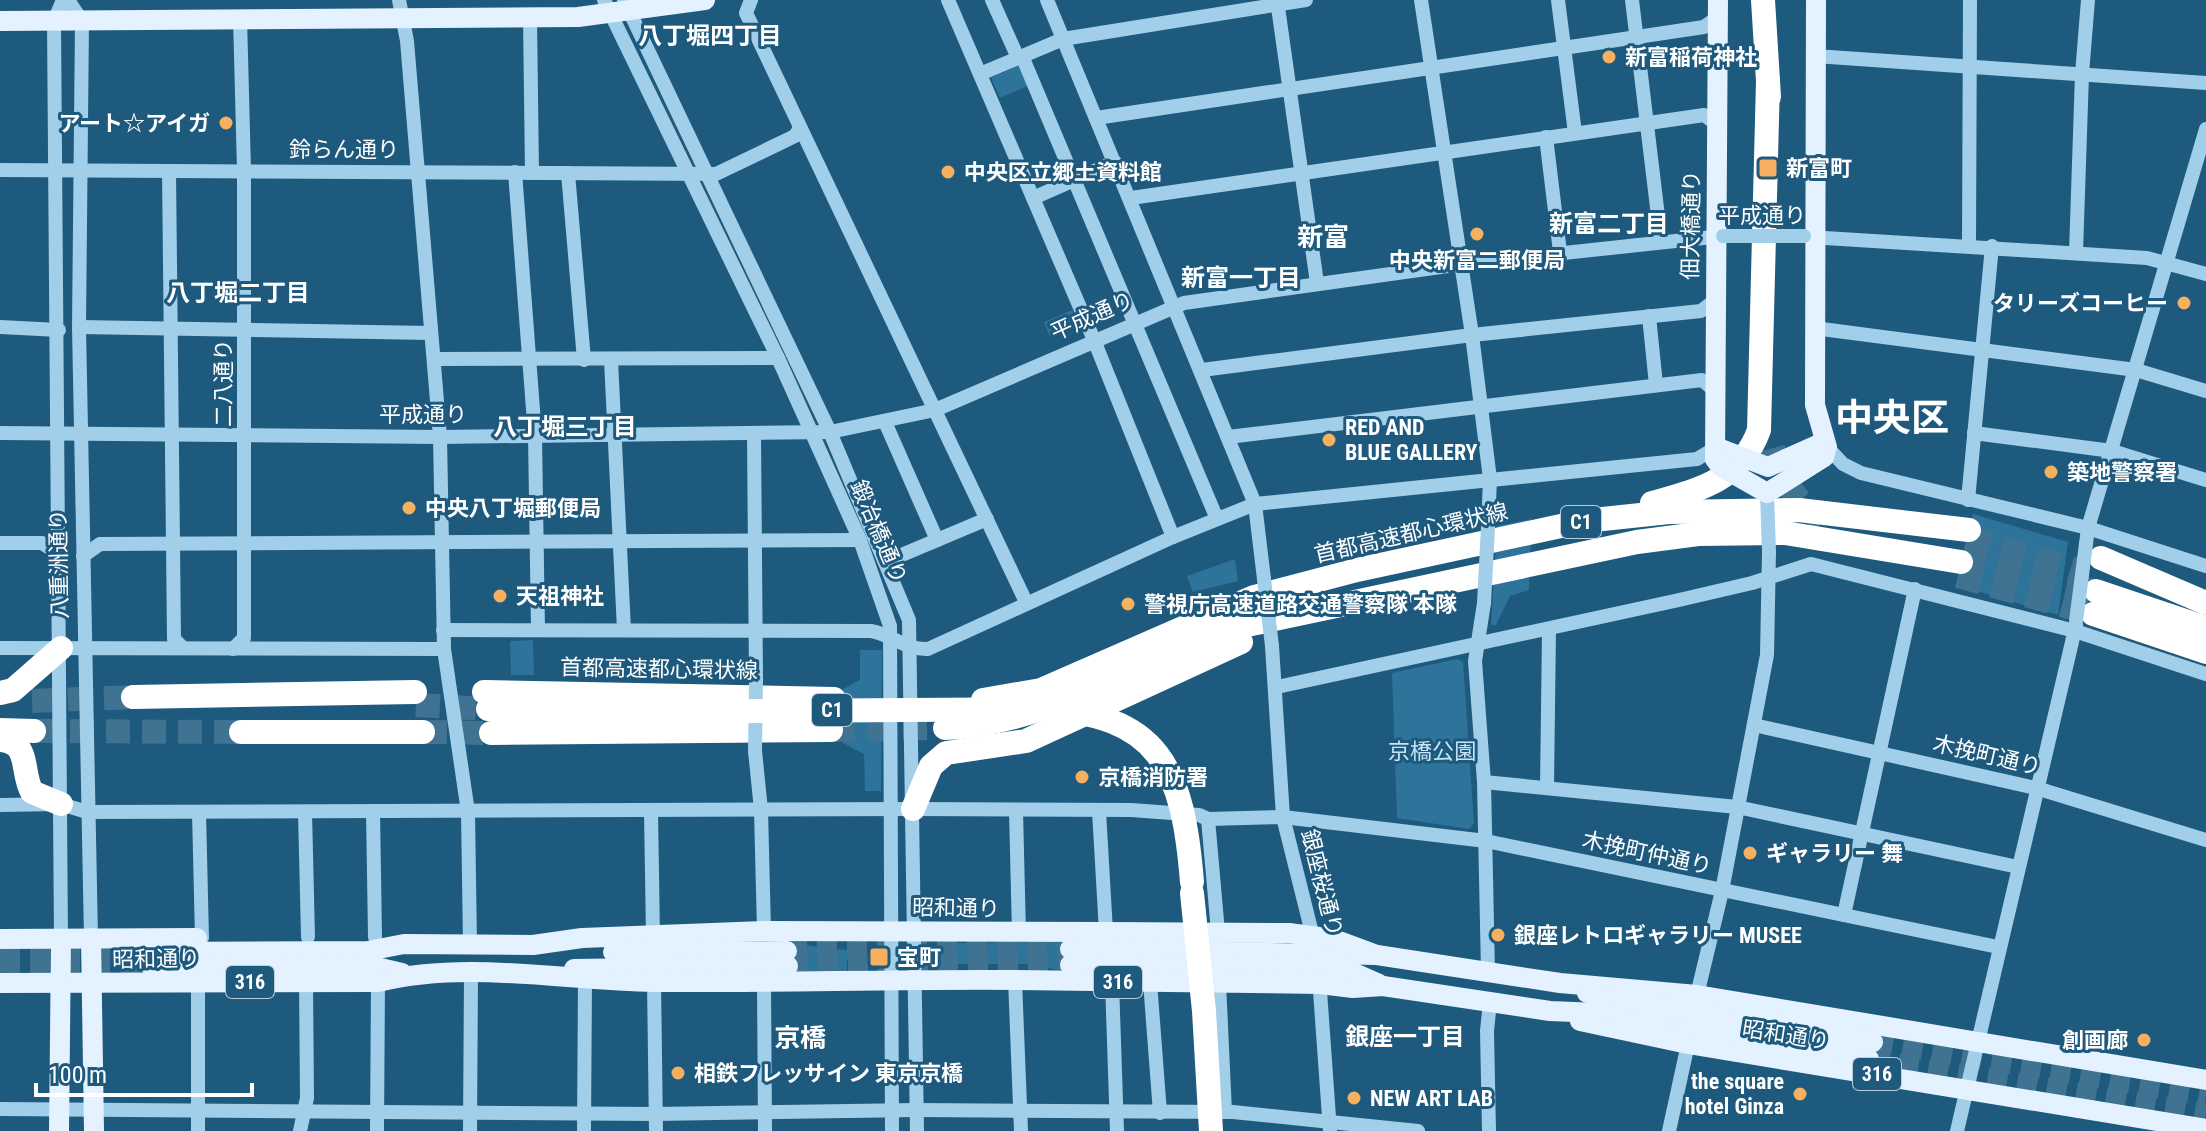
<svg xmlns="http://www.w3.org/2000/svg" width="2206" height="1131" font-family="'Roboto Condensed','Noto Sans JP',sans-serif">
	<rect width="100%" height="100%" fill="#1e597e"/>
	<g fill="#2e739a">
		<polygon points="1022,63 1032,84 1000,98 991,78"/>
		<polygon points="1072,310 1079,325 1050,337 1044,322"/>
		<polygon points="1973,514 2068,542 2058,615 1956,585"/>
		<polygon points="1532,519 1529,590 1510,596 1496,625 1491,625 1497,526"/>
		<polygon points="1235,559 1238,581 1193,592 1187,576"/>
		<polygon points="533,640 534,675 511,675 510,641"/>
		<polygon points="860,650 882,650 881,791 865,791 864,754 843,743 843,689 860,680"/>
		<polygon points="1457,659 1463,662 1474,823 1469,829 1397,818 1392,673"/>
		<polygon points="1067,941 1067,973 1034,964 955,964 955,943"/>
		<polygon points="789,943 847,950 847,972 790,972"/>
	</g>
	<g fill="none" stroke-linecap="round" stroke-linejoin="round">
		<g stroke="#407291" stroke-width="20" stroke-dasharray="20 10" stroke-linecap="butt">
			<polyline points="787,951 1070,949"/>
			<polyline points="0,953 152,952"/>
			<polyline points="788,966 1070,965"/>
			<polyline points="0,968 151,967"/>
			<polyline points="1873,1042 2206,1096"/>
			<polyline points="1869,1059 2206,1113"/>
		</g>
		<g stroke="#407291" stroke-width="24" stroke-dasharray="24 12" stroke-linecap="butt">
			<path d="M1773,448C1780,476 1796,504 1823,519"/>
			<polyline points="1967,538 2080,571"/>
			<polyline points="1961,562 2096,591"/>
			<polyline points="1958,576 2093,614"/>
			<polyline points="32,701 133,697"/>
			<polyline points="416,705 488,709"/>
			<polyline points="831,730 945,728"/>
			<polyline points="34,731 241,732"/>
			<polyline points="423,732 491,733"/>
		</g>
		<g stroke="#a1cee8" stroke-width="14">
			<polyline points="68,0 82,21 79,327 91,938"/>
			<polyline points="399,0 407,41 440,437 444,649 468,812 470,945"/>
			<polyline points="604,0 778,358 860,540 890,626 892,1131"/>
			<polyline points="624,0 830,432 909,620 917,1131"/>
			<polyline points="751,0 746,13 1026,602"/>
			<polyline points="948,0 1094,340 1173,537"/>
			<polyline points="992,0 1018,58"/>
			<polyline points="1047,0 1255,504 1264,579"/>
			<polyline points="1277,0 1317,283"/>
			<polyline points="1421,0 1472,335 1490,479 1488,527"/>
			<polyline points="1558,0 1575,133"/>
			<polyline points="1632,0 1661,241"/>
			<polyline points="530,17 532,173"/>
			<polyline points="1022,56 1217,519"/>
			<polyline points="1815,56 2206,83"/>
			<polyline points="980,74 1063,39 1306,0"/>
			<polyline points="1096,118 1704,27 1718,17"/>
			<polyline points="1546,137 1560,252"/>
			<polyline points="0,170 716,174 795,136 800,128"/>
			<polyline points="169,171 174,639 183,648"/>
			<polyline points="515,172 535,436 538,630"/>
			<polyline points="568,173 584,360"/>
			<polyline points="1033,198 1115,162"/>
			<polyline points="1131,198 1704,115 1716,124"/>
			<polyline points="1809,237 2147,258 2206,274"/>
			<polyline points="1969,244 1970,0"/>
			<polyline points="2076,252 2082,74 2088,0"/>
			<polyline points="1649,316 1656,385"/>
			<polyline points="0,327 59,330"/>
			<polyline points="79,327 431,333"/>
			<polyline points="1814,328 2136,370 2206,391"/>
			<polyline points="434,359 778,358"/>
			<polyline points="611,360 624,630"/>
			<polyline points="1202,370 1472,335 1701,311 1714,301"/>
			<polyline points="885,422 937,540"/>
			<polyline points="0,433 440,437 830,432 935,410 1184,303 1462,264 1722,236"/>
			<polyline points="1974,433 2112,451 2206,480"/>
			<polyline points="754,434 756,679"/>
			<polyline points="1228,437 1702,380 1715,391"/>
			<polyline points="1827,447 1843,464 1861,473 2088,528 2206,566"/>
			<polyline points="1968,500 1992,246"/>
			<polyline points="0,543 42,543 60,555"/>
			<polyline points="2086,544 2088,528 2206,129"/>
			<polyline points="83,556 100,544 860,540"/>
			<polyline points="885,562 987,519"/>
			<polyline points="1484,603 1475,661 1484,782 1488,972"/>
			<path d="M443,630L871,631C893,635 905,650 928,649L1173,537L1255,504L1697,459L1712,450"/>
			<polyline points="1272,646 1283,817 1315,945"/>
			<polyline points="0,648 444,649"/>
			<polyline points="233,649 244,638 244,171 240,17"/>
			<polyline points="1277,687 1679,600 1752,583 1811,564 2075,631 2206,674"/>
			<polyline points="1754,725 2036,788 2206,840"/>
			<polyline points="755,751 761,810 764,931"/>
			<polyline points="1484,782 1737,807 2018,867"/>
			<polyline points="1547,788 1549,629"/>
			<polyline points="0,805 61,804 87,812 913,809 1131,810 1199,815 1208,819 1283,817 1486,841 1998,947"/>
			<polyline points="373,811 375,937"/>
			<polyline points="651,811 653,937"/>
			<polyline points="1016,811 1019,933"/>
			<polyline points="1099,811 1106,932"/>
			<polyline points="199,812 202,938"/>
			<polyline points="305,812 308,937"/>
			<polyline points="1208,819 1218,932"/>
			<polyline points="1844,915 1915,589"/>
			<polyline points="61,939 54,21 63,0"/>
			<polyline points="1319,977 1330,1131"/>
			<polyline points="1015,980 1021,1131"/>
			<polyline points="654,982 656,1131"/>
			<polyline points="764,982 765,1131"/>
			<polyline points="1112,982 1117,1131"/>
			<polyline points="1150,982 1160,1113"/>
			<polyline points="1219,983 1225,1112"/>
			<polyline points="1697,995 1722,891 1767,655 1769,552"/>
			<polyline points="0,1109 655,1114 917,1110 1233,1112 1418,1131"/>
			<polyline points="198,1131 198,982"/>
			<polyline points="300,1131 307,1098 306,981"/>
			<polyline points="377,1131 378,982"/>
			<polyline points="470,1131 471,974"/>
			<polyline points="584,1131 585,980"/>
			<polyline points="1489,1131 1487,1031 1490,1002"/>
			<polyline points="1669,1131 1688,1044"/>
			<polyline points="1957,1131 2076,625"/>
		</g>
		<g stroke="#e3f2fe" stroke-width="20">
			<polyline points="1816,0 1815,405 1827,447 1824,457"/>
			<polyline points="0,21 578,17 705,0"/>
			<polyline points="1715,459 1718,0"/>
			<polyline points="91,938 94,1131"/>
			<polyline points="0,939 197,938"/>
			<polyline points="1070,949 1377,955 1560,983 1697,995 2206,1080"/>
			<polyline points="152,952 368,951 404,944 533,945 582,938 764,931 1106,932 1289,933 1334,939 1377,955"/>
			<polyline points="613,952 787,951"/>
			<polyline points="1070,965 1318,967 1354,973 1379,984"/>
			<polyline points="151,967 372,966 402,973"/>
			<polyline points="574,969 788,966"/>
			<path d="M0,983L378,982C467,960 564,981 654,982C775,983 896,979 1017,980C1118,981 1219,983 1320,984L1353,988L1383,986L1550,1011L1598,1013L1869,1059"/>
			<polyline points="1587,993 1873,1042"/>
			<polyline points="1580,1021 1688,1044 2206,1129"/>
			<polyline points="59,1131 61,939"/>
		</g>
		<g stroke="#fff" stroke-width="24">
			<polyline points="1763,0 1769,97"/>
			<path d="M1652,503C1699,490 1741,480 1759,430L1768,81"/>
			<polyline points="2101,558 2206,603"/>
			<polyline points="2096,591 2206,628"/>
			<polyline points="2093,614 2206,652"/>
			<polyline points="484,692 834,699"/>
			<polyline points="0,693 13,690 61,648"/>
			<polyline points="133,697 415,692"/>
			<polyline points="983,700 1041,690 1254,597 1357,570 1584,521 1669,512 1799,510 1969,530"/>
			<polyline points="488,709 628,712"/>
			<path d="M945,728C1058,723 1142,655 1247,625L1637,542L1698,534L1785,533L1961,562"/>
			<polyline points="0,730 34,731"/>
			<polyline points="241,732 423,732"/>
			<polyline points="491,733 831,730"/>
			<path d="M0,740C32,743 20,771 32,792L61,804"/>
			<polyline points="913,809 931,766 946,753 1026,741 1241,642"/>
		</g>
		<g stroke="#a1cee8" stroke-width="14">
			<polyline points="1723,236 1804,236"/>
			<polyline points="1767,493 1769,552"/>
			<polyline points="1264,579 1272,646"/>
			<polyline points="1484,603 1488,527"/>
			<polyline points="2076,621 2086,544"/>
			<polyline points="755,751 756,679"/>
		</g>
		<g stroke="#e3f2fe" stroke-width="20">
			<polyline points="1721,449 1768,467 1817,445"/>
			<polyline points="1715,459 1720,466 1767,493"/>
			<polyline points="1767,493 1824,457"/>
		</g>
		<g stroke="#fff" stroke-width="24">
			<path d="M628,712L1036,709C1161,712 1183,770 1192,882"/>
			<polyline points="1192,893 1204,1011 1211,1131"/>
		</g>
	</g>
	<g fill="#f7af60" stroke="#1e597e" stroke-width="3">
		<circle cx="1609" cy="57" r="8"/>
		<circle cx="226" cy="123" r="8"/>
		<rect x="1758" y="158" width="20" height="20" rx="4"/>
		<circle cx="948" cy="172" r="8"/>
		<circle cx="1477" cy="234" r="8"/>
		<circle cx="2184" cy="303" r="8"/>
		<circle cx="1329" cy="440" r="8"/>
		<circle cx="2051" cy="472" r="8"/>
		<circle cx="409" cy="508" r="8"/>
		<circle cx="500" cy="596" r="8"/>
		<circle cx="1128" cy="604" r="8"/>
		<circle cx="1082" cy="777" r="8"/>
		<circle cx="1750" cy="853" r="8"/>
		<circle cx="1498" cy="935" r="8"/>
		<rect x="869" y="947" width="20" height="20" rx="4"/>
		<circle cx="2144" cy="1040" r="8"/>
		<circle cx="678" cy="1073" r="8"/>
		<circle cx="1800" cy="1094" r="8"/>
		<circle cx="1354" cy="1098" r="8"/>
	</g>
	<g text-anchor="middle" dominant-baseline="central" stroke-width="6" stroke-linejoin="round" paint-order="stroke">
		<g fill="#1e597e" stroke="#bccdd8" stroke-width="2">
			<rect x="1561" y="506" width="40" height="32" rx="6"/>
			<rect x="812" y="694" width="40" height="32" rx="6"/>
			<rect x="226" y="966" width="48" height="32" rx="6"/>
			<rect x="1094" y="966" width="48" height="32" rx="6"/>
			<rect x="1853" y="1058" width="48" height="32" rx="6"/>
		</g>
		<g font-size="20" font-weight="bold" fill="#fff">
			<text x="1581" y="522">C1</text>
			<text x="832" y="710">C1</text>
			<text x="250" y="982">316</text>
			<text x="1118" y="982">316</text>
			<text x="1877" y="1074">316</text>
		</g>
		<g font-size="22" font-weight="bold" fill="#fff" stroke="#1e597e" text-anchor="start">
			<text x="1625" y="57">新富稲荷神社</text>
			<text x="210" y="123" text-anchor="end">アート☆アイガ</text>
			<text x="1786" y="168">新富町</text>
			<text x="964" y="172">中央区立郷土資料館</text>
			<text x="1477" y="260" text-anchor="middle">中央新富二郵便局</text>
			<text x="2168" y="303" text-anchor="end">タリーズコーヒー</text>
			<text x="1345" y="427">RED AND<tspan x="1345" dy="25">BLUE GALLERY</tspan></text>
			<text x="2067" y="472">築地警察署</text>
			<text x="425" y="508">中央八丁堀郵便局</text>
			<text x="516" y="596">天祖神社</text>
			<text x="1144" y="604">警視庁高速道路交通警察隊 本隊</text>
			<text x="1098" y="777">京橋消防署</text>
			<text x="1766" y="853">ギャラリー 舞</text>
			<text x="1514" y="935">銀座レトロギャラリー MUSEE</text>
			<text x="897" y="957">宝町</text>
			<text x="2128" y="1040" text-anchor="end">創画廊</text>
			<text x="694" y="1073">相鉄フレッサイン 東京京橋</text>
			<text x="1784" y="1081" text-anchor="end">the square<tspan x="1784" dy="25">hotel Ginza</tspan></text>
			<text x="1370" y="1098">NEW ART LAB</text>
		</g>
		<g font-size="22" fill="#fff" stroke="#1e597e">
			<text x="344" y="149">鈴らん通り</text>
			<text x="1762" y="215">平成通り</text>
			<text transform="translate(1691 225) rotate(-89)">佃大橋通り</text>
			<text transform="translate(1092 316) rotate(-24)">平成通り</text>
			<text transform="translate(223 383) rotate(-90)">二八通り</text>
			<text x="423" y="414">平成通り</text>
			<text transform="translate(879 532) rotate(67)">鍛冶橋通り</text>
			<text transform="translate(1411 533) rotate(-13)">首都高速都心環状線</text>
			<text transform="translate(59 564) rotate(-91)">八重洲通り</text>
			<text transform="translate(659 669) rotate(1)">首都高速都心環状線</text>
			<text transform="translate(1987 755) rotate(13)">木挽町通り</text>
			<text transform="translate(1647 853) rotate(12)">木挽町仲通り</text>
			<text transform="translate(1322 883) rotate(76)">銀座桜通り</text>
			<text transform="translate(956 908) rotate(1)">昭和通り</text>
			<text transform="translate(156 959) rotate(-1)">昭和通り</text>
			<text transform="translate(1786 1035) rotate(9)">昭和通り</text>
		</g>
		<g font-size="22" fill="#c5e4f6" stroke="#1e597e">
			<text x="1432" y="751">京橋公園</text>
		</g>
		<g font-size="24" font-weight="bold" fill="#fff" stroke="#1e597e">
			<text x="710" y="36">八丁堀四丁目</text>
			<text x="1609" y="224">新富二丁目</text>
			<text x="1241" y="278">新富一丁目</text>
			<text x="238" y="293">八丁堀二丁目</text>
			<text x="565" y="427">八丁堀三丁目</text>
			<text x="1405" y="1037">銀座一丁目</text>
		</g>
		<g font-size="26" font-weight="bold" fill="#fff" stroke="#1e597e">
			<text x="1323" y="237">新富</text>
			<text x="800" y="1038">京橋</text>
		</g>
		<g font-size="38" font-weight="bold" fill="#fff" stroke="#1e597e">
			<text x="1892" y="418">中央区</text>
		</g>
	</g>
	<path d="M36 1083v12h216v-12" fill="none" stroke="#ffffff" stroke-width="4"/>
	<text x="48" y="1083" font-size="24" fill="#ffffff" stroke="#1e597e" stroke-width="6" paint-order="stroke">100 m</text>
</svg>
